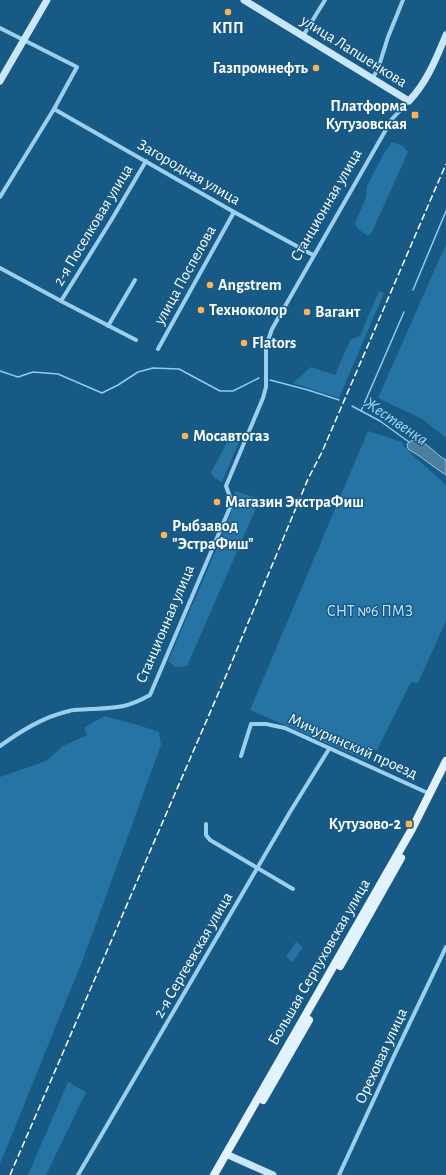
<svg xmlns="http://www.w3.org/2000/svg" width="446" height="1175" font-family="'Alegreya Sans',sans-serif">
	<rect width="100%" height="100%" fill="#175a86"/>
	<g fill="#2674a4">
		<polygon points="392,142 403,146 408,152 372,232 368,236 358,229 355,223 366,198 367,186 384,153"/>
		<polygon points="446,244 446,438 422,419 378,398"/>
		<polygon points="379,291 384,293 339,398 293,383 311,367 335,375 350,340 360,336"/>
		<polygon points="368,431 402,442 404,447 446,485 446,621 418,683 412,682 410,684 377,750 373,749 368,761 250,710"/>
		<path d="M235,438L238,439L239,442L222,482C217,479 213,478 211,472L228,441Z"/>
		<polygon points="235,491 260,499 187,666 175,667 168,661 220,541 234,504"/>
		<polygon points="104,716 138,725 159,732 161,745 83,959 0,1164 0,777 46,761 63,746 87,735 84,728"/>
		<polygon points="296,942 303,947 293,962 286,957"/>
		<polygon points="68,1082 86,1092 46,1175 28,1175"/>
	</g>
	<path fill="#4d7e9e" stroke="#8eccf0" d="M412,440C426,439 434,454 446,460V475C433,467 421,456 408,449L407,444Z"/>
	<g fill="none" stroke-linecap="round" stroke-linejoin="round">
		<g stroke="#8eccf0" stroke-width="1.5">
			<polyline points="413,290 446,211"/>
			<polyline points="0,371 18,377 33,372 58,374 102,393 118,385 138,372 153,368 179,369 220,391 233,391 259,378"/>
			<polyline points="270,380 308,390 339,400"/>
			<polyline points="352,406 380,421 409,442"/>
			<polyline points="361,411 404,312"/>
		</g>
		<g stroke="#9ccfed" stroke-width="4">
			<polyline points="0,28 77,67 54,109 0,197"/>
			<polyline points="303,36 325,0"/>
			<polyline points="372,79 378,69 388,37 403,0"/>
			<polyline points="54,109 234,212 313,255"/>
			<polyline points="0,268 61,301 136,340"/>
			<polyline points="61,301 112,219 146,161"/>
			<polyline points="108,326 135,280"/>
			<polyline points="158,349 234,212"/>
			<path d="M0,746C21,731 43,717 69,711C76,709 84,710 91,709C116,708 127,708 150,695L231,505V500L226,486L263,398L266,387V346L272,329L392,119L409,101"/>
			<polyline points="241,756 251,724 266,724 285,728 430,794"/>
			<polyline points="206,824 206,835 210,840 293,889"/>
			<polyline points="78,1175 290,812 329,749"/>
			<polyline points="339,1175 393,1058 446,947"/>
		</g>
		<g stroke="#c9e6fa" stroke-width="7">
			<path d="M244,0L409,101C427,82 436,59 446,35"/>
			<polyline points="0,81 47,0"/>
			<polyline points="226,1154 273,1175"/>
		</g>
		<g stroke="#e3f2ff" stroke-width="8">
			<polyline points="340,966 401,858"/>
			<polyline points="263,1100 309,1020"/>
			<polyline points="214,1175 412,829 446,761"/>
		</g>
		<polyline stroke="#fff" stroke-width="1.5" stroke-dasharray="7 3" stroke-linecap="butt" points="10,1175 228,671 308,479 322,452 446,164"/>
	</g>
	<g fill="#ffb359" stroke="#175a86" stroke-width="1.5">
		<circle cx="228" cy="12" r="4"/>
		<circle cx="316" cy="68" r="4"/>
		<rect x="411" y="111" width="8" height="8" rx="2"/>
		<circle cx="210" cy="285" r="4"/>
		<circle cx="201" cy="310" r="4"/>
		<circle cx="307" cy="312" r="4"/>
		<circle cx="244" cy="343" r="4"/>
		<circle cx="185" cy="436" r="4"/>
		<circle cx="217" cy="502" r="4"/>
		<circle cx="164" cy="535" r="4"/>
		<rect x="405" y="820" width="8" height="8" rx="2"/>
	</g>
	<g text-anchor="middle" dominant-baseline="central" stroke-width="3" stroke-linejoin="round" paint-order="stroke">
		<g font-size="16" font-weight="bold" fill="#fff" stroke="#175a86" text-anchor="start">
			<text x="228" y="28" text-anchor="middle">КПП</text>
			<text x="308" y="68" text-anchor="end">Газпромнефть</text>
			<text x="407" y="106" text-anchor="end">Платформа<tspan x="407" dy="18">Кутузовская</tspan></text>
			<text x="218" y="285">Angstrem</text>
			<text x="209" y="310">Техноколор</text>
			<text x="315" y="312">Вагант</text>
			<text x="252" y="343">Flators</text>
			<text x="193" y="436">Мосавтогаз</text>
			<text x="225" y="502">Магазин ЭкстраФиш</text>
			<text x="172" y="526">Рыбзавод<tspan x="172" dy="18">"ЭстраФиш"</tspan></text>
			<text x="401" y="824" text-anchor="end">Кутузово-2</text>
		</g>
		<g font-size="16" fill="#fff" stroke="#175a86">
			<text transform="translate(354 51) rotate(32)">улица Лапшенкова</text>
			<text transform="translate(189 172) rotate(30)">Загородная улица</text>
			<text transform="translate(326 205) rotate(-60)">Станционная улица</text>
			<text transform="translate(93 225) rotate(-59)">2-я Поселковая улица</text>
			<text transform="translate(185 275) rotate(-61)">улица Поспелова</text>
			<text transform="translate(165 624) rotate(-67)">Станционная улица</text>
			<text transform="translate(353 746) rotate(24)">Мичуринский проезд</text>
			<text transform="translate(193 955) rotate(-60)">2-я Сергеевская улица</text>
			<text transform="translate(319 962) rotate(-60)">Большая Серпуховская улица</text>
			<text transform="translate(381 1056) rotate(-65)">Ореховая улица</text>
		</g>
		<g font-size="16" fill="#c2e5fa" stroke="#175a86">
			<text x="370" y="611">СНТ №6 ПМЗ</text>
		</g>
		<g font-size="17" font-style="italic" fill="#a8d8f5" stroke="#175a86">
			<text transform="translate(396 421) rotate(34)">Жественка</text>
		</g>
	</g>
</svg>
